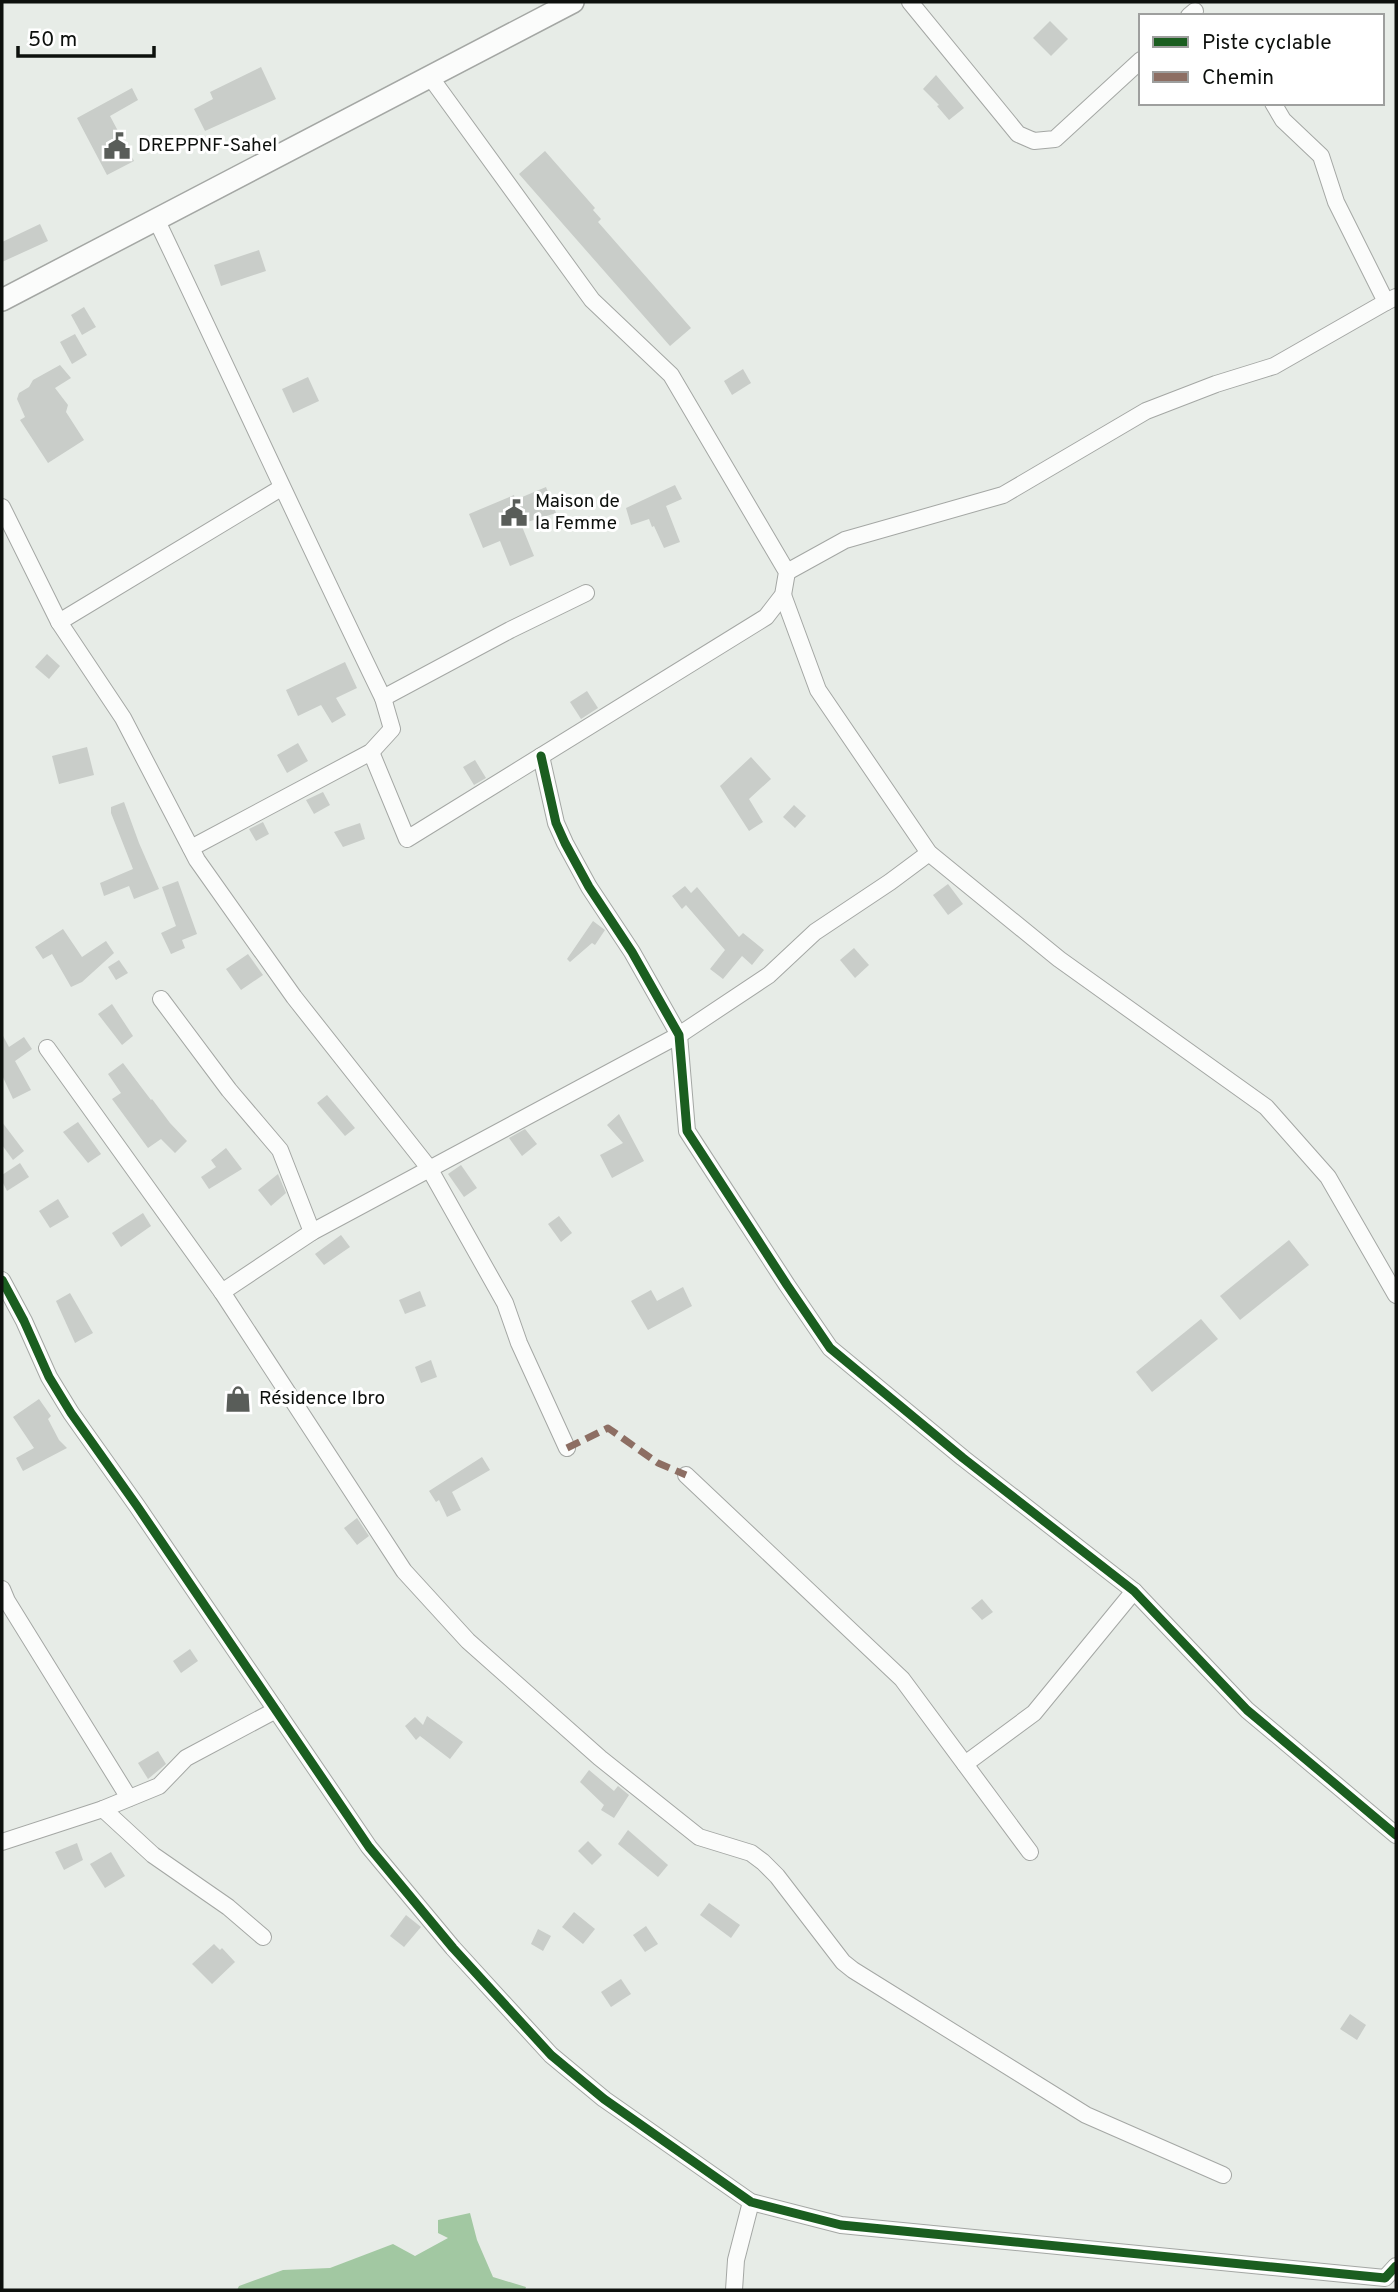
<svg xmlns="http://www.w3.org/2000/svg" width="1398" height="2292" font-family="Overpass,sans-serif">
	<rect width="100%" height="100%" fill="#e7ece7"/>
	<polygon fill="#a2c8a2" points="470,2213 477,2240 493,2277 526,2287 525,2290 237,2290 239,2286 283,2270 330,2268 393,2244 415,2256 448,2238 438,2233 438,2220"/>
	<g fill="#c9cdc9">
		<polygon points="1050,21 1068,39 1051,56 1033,38"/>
		<polygon points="261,67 276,99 205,131 194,109 213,99 210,92"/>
		<polygon points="936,75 964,108 949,120 937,106 939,105 923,89"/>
		<polygon points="132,88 138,100 110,116 134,161 107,175 77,118"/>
		<polygon points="545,151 595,208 593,210 601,219 598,222 691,328 670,346 519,174"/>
		<polygon points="40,224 48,241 2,262 2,242"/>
		<polygon points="259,250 266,271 221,286 214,265"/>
		<polygon points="84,307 96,327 82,335 71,315"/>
		<polygon points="75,334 87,355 72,364 60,342"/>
		<polygon points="60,365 71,378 55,388 68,405 66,412 84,440 48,463 20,420 25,417 17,399 19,393 29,387 33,380"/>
		<polygon points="743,369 751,383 732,395 724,381"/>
		<polygon points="308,377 319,401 293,413 282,389"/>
		<polygon points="675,485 682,499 666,506 680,542 664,548 654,526 652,527 649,519 631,525 626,508"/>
		<polygon points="546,487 556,513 521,524 534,556 510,566 500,541 483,548 469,514 514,495 515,500"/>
		<polygon points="47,654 60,666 49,679 35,667"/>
		<polygon points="345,662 357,688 336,698 346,715 332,723 321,705 298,716 286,690"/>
		<polygon points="587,691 598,708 581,719 570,702"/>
		<polygon points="298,743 308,761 287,773 277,755"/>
		<polygon points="87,747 94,775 59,784 52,756"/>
		<polygon points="751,757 771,779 749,799 763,822 749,831 720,786"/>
		<polygon points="475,760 486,778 474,785 463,767"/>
		<polygon points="323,792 330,805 314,814 306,800"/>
		<polygon points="124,802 139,843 159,889 134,899 129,886 104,896 100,883 133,869 111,813 111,807"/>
		<polygon points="794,805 806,816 795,828 783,817"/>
		<polygon points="263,822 269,834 256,841 249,829"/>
		<polygon points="360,823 365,839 343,847 334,832"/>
		<polygon points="178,881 197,934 182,940 185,948 171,954 161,933 176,926 162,887"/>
		<polygon points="948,884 963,904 948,915 933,895"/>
		<polygon points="685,886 691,893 697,887 739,937 743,933 764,950 752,965 742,956 723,979 710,969 725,950 686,905 682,909 672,896"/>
		<polygon points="593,921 605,930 595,945 592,943 570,962 567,959"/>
		<polygon points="63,929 82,957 106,941 114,953 82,982 71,987 52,954 43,959 35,947"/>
		<polygon points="854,948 869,965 855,978 840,960"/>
		<polygon points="248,954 263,975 241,990 226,969"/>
		<polygon points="119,960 128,973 116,980 108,967"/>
		<polygon points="112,1004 133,1036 122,1045 98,1014"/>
		<polygon points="2,1034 9,1047 24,1037 32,1049 15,1061 31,1090 13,1099 2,1075"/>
		<polygon points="123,1063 151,1100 152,1099 170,1123 187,1141 175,1153 161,1139 148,1148 112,1099 121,1093 108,1074"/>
		<polygon points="327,1095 355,1128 345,1136 317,1103"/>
		<polygon points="619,1114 644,1161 612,1178 600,1155 623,1143 607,1125"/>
		<polygon points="2,1122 24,1151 13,1160 2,1145"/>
		<polygon points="78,1122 101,1154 88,1163 63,1132"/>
		<polygon points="525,1129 537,1144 522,1156 509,1138"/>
		<polygon points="226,1148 242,1169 209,1189 201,1177 216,1167 211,1160"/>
		<polygon points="20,1163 29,1177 7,1191 2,1181 2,1175"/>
		<polygon points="461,1165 477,1188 464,1197 448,1174"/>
		<polygon points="278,1174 286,1193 271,1206 258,1190"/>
		<polygon points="58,1199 69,1217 50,1228 39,1211"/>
		<polygon points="143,1213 151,1226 121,1247 112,1233"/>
		<polygon points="559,1216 572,1233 561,1242 548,1224"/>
		<polygon points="341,1235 350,1247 324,1265 315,1254"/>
		<polygon points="1289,1240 1309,1265 1240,1320 1220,1296"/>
		<polygon points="683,1287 692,1306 648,1330 631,1301 651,1290 657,1301"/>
		<polygon points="420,1291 426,1306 405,1314 399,1300"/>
		<polygon points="70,1293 93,1333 75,1343 56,1301"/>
		<polygon points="1201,1319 1218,1339 1152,1392 1136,1372"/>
		<polygon points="431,1360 437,1377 421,1383 415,1367"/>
		<polygon points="39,1399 51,1416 48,1419 59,1440 67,1448 23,1471 16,1458 34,1448 13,1417"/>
		<polygon points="482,1457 490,1470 452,1492 461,1510 447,1517 439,1500 436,1502 429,1491"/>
		<polygon points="357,1518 369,1536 357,1545 344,1528"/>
		<polygon points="982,1599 993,1612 982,1620 971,1608"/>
		<polygon points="190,1649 198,1661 181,1673 173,1661"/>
		<polygon points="427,1716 463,1742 450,1759 420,1736 416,1740 405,1726 415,1717 423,1725"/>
		<polygon points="158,1751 166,1764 148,1779 138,1763"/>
		<polygon points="589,1770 614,1791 618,1786 629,1795 614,1818 601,1810 604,1805 580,1782"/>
		<polygon points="628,1830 668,1865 658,1877 618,1844"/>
		<polygon points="588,1841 602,1855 592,1865 578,1851"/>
		<polygon points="77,1843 83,1860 64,1870 55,1852"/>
		<polygon points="111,1852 125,1876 105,1888 90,1864"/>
		<polygon points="709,1903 740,1925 731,1938 700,1915"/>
		<polygon points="574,1912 595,1929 583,1944 562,1927"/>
		<polygon points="406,1915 421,1927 404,1947 390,1936"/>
		<polygon points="646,1926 658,1944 645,1952 633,1935"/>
		<polygon points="538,1929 551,1936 543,1951 531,1944"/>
		<polygon points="214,1944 220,1950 222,1948 235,1962 212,1984 192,1964"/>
		<polygon points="621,1979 631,1994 611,2007 601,1992"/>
		<polygon points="1350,2014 1366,2025 1357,2040 1340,2029"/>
	</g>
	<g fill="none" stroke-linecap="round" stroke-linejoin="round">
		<defs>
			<g id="street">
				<polyline points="910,2 1018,134 1034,141 1055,139 1141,60"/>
				<polyline points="1189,16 1195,11"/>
				<polyline points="1273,103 1283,120 1321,156 1336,202 1386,302 1396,297"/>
				<path d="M157,221C233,380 306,540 383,698L392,729L371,752L191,848"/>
				<polyline points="2,507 59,622 123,718 197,860 294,997 429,1168 505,1303 519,1343 567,1448"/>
				<polyline points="787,572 845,540 1003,495 1146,411 1216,384 1274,366 1386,302"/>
				<polyline points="783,595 818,690 929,853 1059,959 1266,1107 1328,1177 1396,1295"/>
				<polyline points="59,622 281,488"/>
				<polyline points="383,698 510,630 586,593"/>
				<polyline points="371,752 407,839 766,617 783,595 787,572 671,375 592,300 431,78"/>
				<polyline points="541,756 556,823 565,843 589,887 632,952 679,1035 687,1131 787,1285 830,1348 963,1458 1134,1591 1247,1710 1396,1835"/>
				<polyline points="161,999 229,1090 280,1150 312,1232"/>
				<polyline points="47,1048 222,1292 404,1571 468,1641 600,1758 699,1837 751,1853 763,1862 777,1876 843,1962 853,1970 1086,2115 1223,2175"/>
				<polyline points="2,1280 24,1321 49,1377 71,1413 137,1506 369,1847 453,1948 551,2055 604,2099 751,2202 841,2225 1385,2278 1396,2266"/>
				<polyline points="222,1292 312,1232 679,1035 769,975 815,932 890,882 929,853"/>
				<polyline points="686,1475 902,1679 1030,1852"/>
				<polyline points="2,1589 7,1601 129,1798"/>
				<polyline points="965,1764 1034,1713 1134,1591"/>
				<polyline points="103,1809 153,1855 228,1907 263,1937"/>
				<polyline points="2,1842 103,1809 159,1786 186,1758 276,1710"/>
				<polyline points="734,2290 736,2260 751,2202"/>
			</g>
			<path id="secondary" d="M2,300C192,201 383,103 573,2"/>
		</defs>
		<use href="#street" stroke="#a4a7a4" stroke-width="18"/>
		<use href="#secondary" stroke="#a4a7a4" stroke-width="24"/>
		<use href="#street" stroke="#fbfcfb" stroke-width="16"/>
		<use href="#secondary" stroke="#fbfcfb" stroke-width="21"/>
		<polyline stroke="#8d6e63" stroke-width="7" stroke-dasharray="14 7" stroke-linecap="butt" points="567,1448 608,1428 658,1463 686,1475"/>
		<defs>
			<g id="cycleway">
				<polyline points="541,756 556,823 565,843 589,887 632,952 679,1035 687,1131 787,1285 830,1348 963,1458 1134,1591 1247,1710 1396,1835"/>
				<polyline points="2,1280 24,1321 49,1377 71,1413 137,1506 369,1847 453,1948 551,2055 604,2099 751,2202 841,2225 1385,2278 1396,2266"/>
			</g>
		</defs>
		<use href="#cycleway" stroke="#fff" stroke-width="13"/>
		<use href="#cycleway" stroke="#1b5e20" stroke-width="9"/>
	</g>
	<defs>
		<symbol id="civic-bare" viewBox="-9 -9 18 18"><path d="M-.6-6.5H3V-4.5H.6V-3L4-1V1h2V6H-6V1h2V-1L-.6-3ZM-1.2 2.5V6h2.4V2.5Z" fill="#595d59" stroke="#fff" stroke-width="2.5" paint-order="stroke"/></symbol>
		<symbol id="shop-bare" viewBox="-9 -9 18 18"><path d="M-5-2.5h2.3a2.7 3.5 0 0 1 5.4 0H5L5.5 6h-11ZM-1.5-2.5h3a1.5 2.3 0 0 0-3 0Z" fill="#595d59" stroke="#fff" stroke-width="2.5" paint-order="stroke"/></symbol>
	</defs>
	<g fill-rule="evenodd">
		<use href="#civic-bare" x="98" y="127" width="38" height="38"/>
		<use href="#civic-bare" x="495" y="494" width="38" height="38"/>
		<use href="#shop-bare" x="219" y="1380" width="38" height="38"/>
	</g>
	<g text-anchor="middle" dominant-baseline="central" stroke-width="6" stroke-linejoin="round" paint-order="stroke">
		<g font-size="19" fill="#0d100d" stroke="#fff" text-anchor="start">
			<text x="138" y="146">DREPPNF-Sahel</text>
			<text x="535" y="502">Maison de<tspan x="535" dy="22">la Femme</tspan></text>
			<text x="259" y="1399">Résidence Ibro</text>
		</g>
	</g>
	<rect width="1398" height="2292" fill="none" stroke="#0d100d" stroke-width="7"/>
	<rect x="1139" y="14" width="245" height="91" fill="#ffffff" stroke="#9e9f9e" stroke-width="2"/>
	<rect x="1153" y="37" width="35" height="10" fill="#1b5e20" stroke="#9e9f9e" stroke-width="2"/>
	<text x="1202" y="49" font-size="21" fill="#0d100d">Piste cyclable</text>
	<rect x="1153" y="72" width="35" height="10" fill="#8d6e63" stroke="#9e9f9e" stroke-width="2"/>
	<text x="1202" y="84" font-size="21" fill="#0d100d">Chemin</text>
	<path d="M18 46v10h136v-10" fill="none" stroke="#0d100d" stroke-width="3.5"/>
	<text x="28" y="46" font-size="21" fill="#0d100d" stroke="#ffffff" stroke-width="5" paint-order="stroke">50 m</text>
</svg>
